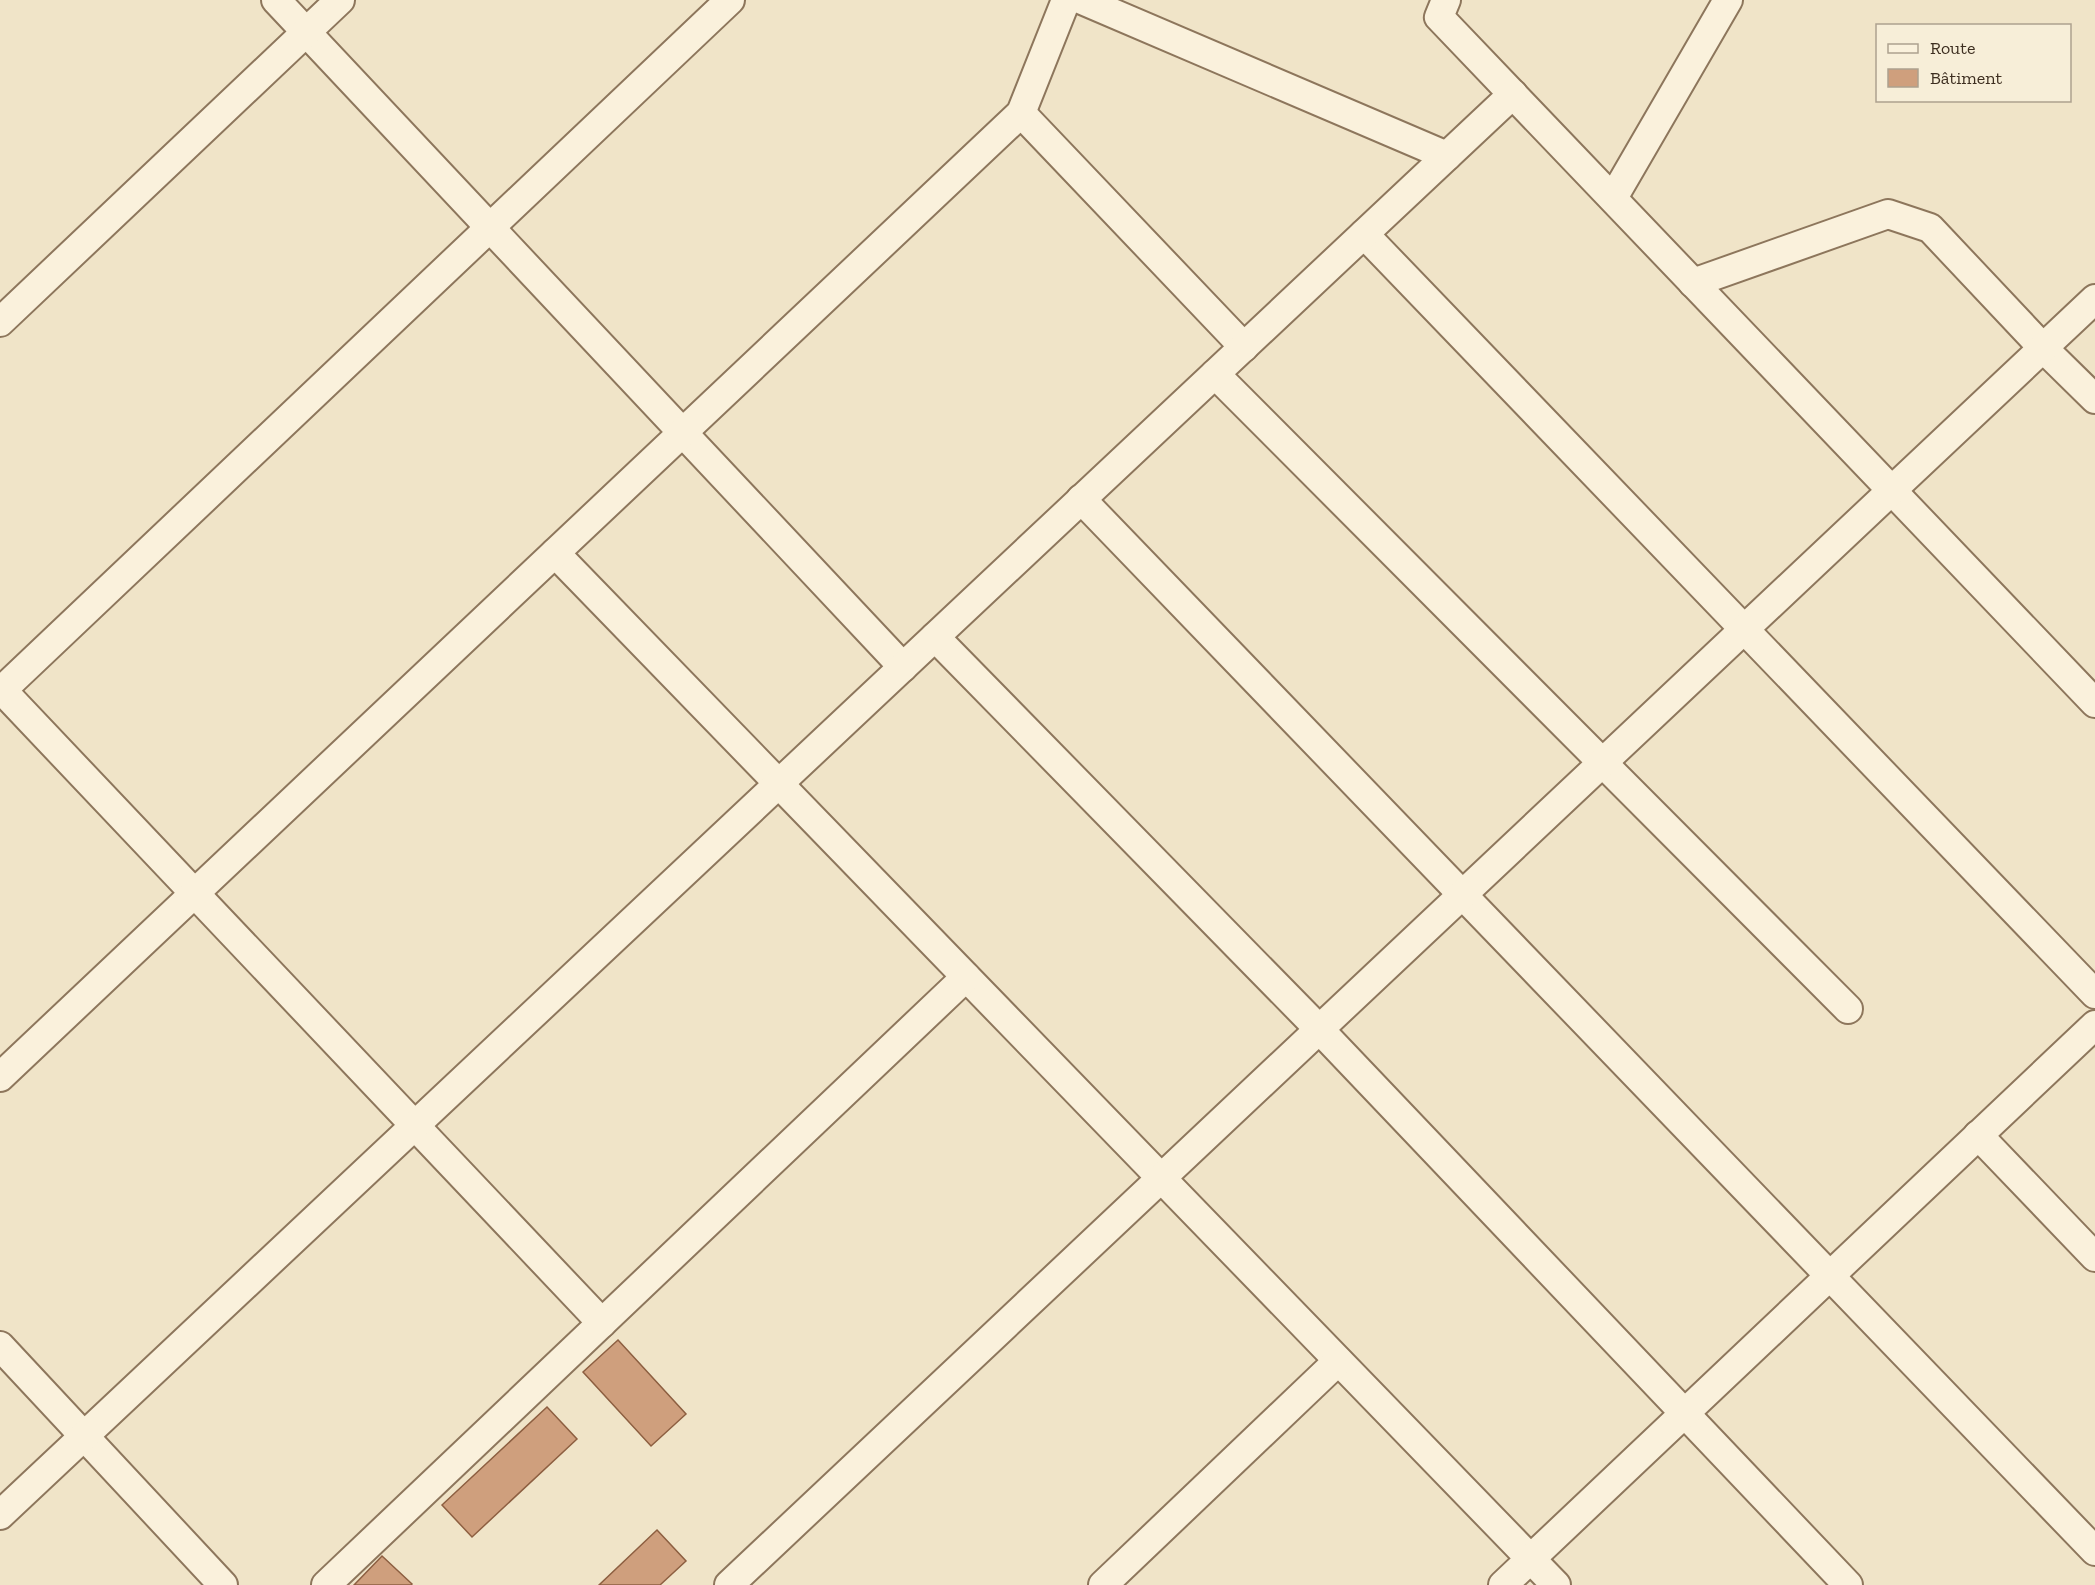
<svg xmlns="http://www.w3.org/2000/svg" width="2095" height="1585" font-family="'Zilla Slab',serif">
	<rect width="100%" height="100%" fill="#f0e4c8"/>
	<g fill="#cf9f7d" stroke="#8d5f41" stroke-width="1.5">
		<polygon points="618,1340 686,1414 651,1446 583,1372"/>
		<polygon points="547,1407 577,1439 472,1537 442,1505"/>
		<polygon points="657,1530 686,1561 660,1585 599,1585"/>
		<polygon points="382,1556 412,1584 411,1585 354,1585"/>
	</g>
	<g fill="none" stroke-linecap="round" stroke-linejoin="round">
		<defs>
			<g id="street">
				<polyline points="276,0 903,667"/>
				<polyline points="1082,0 1447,156"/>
				<polyline points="1446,0 1439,17 2095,703"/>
				<polyline points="1021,113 1244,347"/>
				<polyline points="1613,198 1728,0"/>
				<polyline points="1364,234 2095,994"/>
				<polyline points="1693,283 1888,214 1930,228 2043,348 2095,399"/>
				<polyline points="0,322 340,0"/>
				<polyline points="1215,374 1848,1009"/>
				<polyline points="1081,499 2095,1551"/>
				<polyline points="555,553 1556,1585"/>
				<polyline points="935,637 1319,1029 1848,1585"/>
				<polyline points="0,688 602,1323"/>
				<polyline points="0,692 730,0"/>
				<polyline points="0,1077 1021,113 1066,0"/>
				<polyline points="1978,1135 2095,1257"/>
				<polyline points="0,1346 223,1585"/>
				<polyline points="0,1515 1513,94"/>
				<polyline points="326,1585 966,977"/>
				<polyline points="729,1585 2095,299"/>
				<polyline points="1103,1585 1338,1361"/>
				<polyline points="1503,1585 2095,1025"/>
			</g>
		</defs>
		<use href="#street" stroke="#8d765c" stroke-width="32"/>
		<use href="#street" stroke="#faf1dc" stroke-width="28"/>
	</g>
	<rect x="1876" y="24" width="195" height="78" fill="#f7eed8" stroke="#ada18e" stroke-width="1.5"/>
	<rect x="1888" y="44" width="30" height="9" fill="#faf1dc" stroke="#ada18e" stroke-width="1.5"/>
	<text x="1930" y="54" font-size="18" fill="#3d2e20">Route</text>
	<rect x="1888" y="69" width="30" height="18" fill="#cf9f7d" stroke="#ada18e" stroke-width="1.5"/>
	<text x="1930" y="84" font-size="18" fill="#3d2e20">Bâtiment</text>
</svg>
